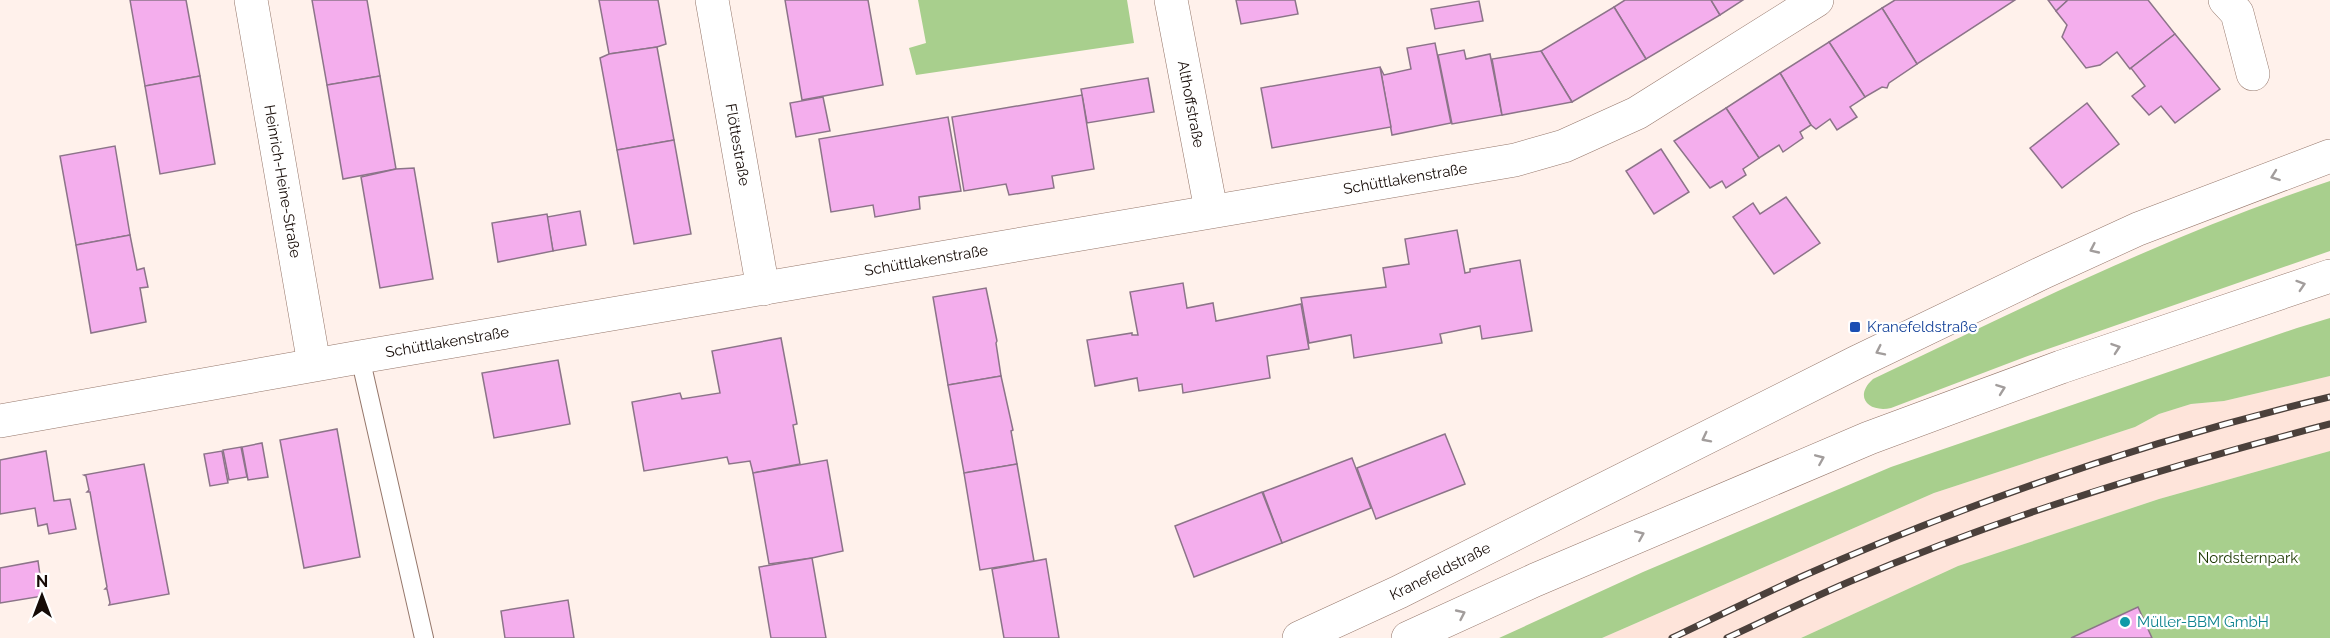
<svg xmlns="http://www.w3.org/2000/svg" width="2330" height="638" font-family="Raleway,sans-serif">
	<rect width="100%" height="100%" fill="#fff1eb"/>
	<polygon fill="#fee4da" points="2330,376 2330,451 2159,499 1958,566 1801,638 1602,638 1934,493 2135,427 2159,414 2191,404 2224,401"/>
	<g fill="#a8cf8d">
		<polygon points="918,0 1127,0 1134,43 916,75 909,48 926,43"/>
		<path d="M2330,181V251L2025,357L1891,408C1869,413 1853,397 1873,379C2023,307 2171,234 2330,181Z"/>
		<polygon points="2330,318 2330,376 2224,401 2191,404 2159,414 2135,427 1934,493 1602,638 1499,638 1643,572 1891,467 2297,328"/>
		<polygon points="2330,451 2330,638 1801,638 1958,566 2159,499"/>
	</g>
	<g fill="#f4aeed" stroke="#8c7489" stroke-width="1.5">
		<polygon points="130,0 186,0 200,76 145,86"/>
		<polygon points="312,0 367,0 380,76 327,85"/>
		<polygon points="599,0 658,0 666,44 657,47 609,54"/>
		<polygon points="785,0 868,0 883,85 802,100"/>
		<polygon points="1236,0 1295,0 1298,14 1241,24"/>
		<polygon points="1625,0 1711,0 1720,15 1646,59 1614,7"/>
		<polygon points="1711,0 1743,0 1720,15"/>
		<polygon points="1895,0 2015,0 1917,64 1882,8"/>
		<polygon points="2048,0 2068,0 2056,11"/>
		<polygon points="2068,0 2148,0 2175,34 2130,69 2117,52 2100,65 2086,68 2062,37 2067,25 2056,11"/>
		<polygon points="1479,1 1483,21 1435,29 1431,9"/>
		<polygon points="1614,7 1646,59 1572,102 1541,51"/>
		<polygon points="1882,8 1917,64 1889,83 1887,88 1882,87 1865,97 1829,42"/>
		<polygon points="2175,34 2220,89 2175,123 2161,106 2149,115 2132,96 2145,86 2131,68"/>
		<polygon points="1829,42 1865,97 1850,107 1857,117 1837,130 1830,119 1816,129 1811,125 1780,73"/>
		<polygon points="1435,43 1451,123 1392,135 1380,67 1384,75 1411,69 1407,48"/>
		<polygon points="657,47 674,140 617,150 600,58 609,54"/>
		<polygon points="1464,50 1466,59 1490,54 1502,115 1452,124 1438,55"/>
		<polygon points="1541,51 1572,102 1502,115 1492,59"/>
		<polygon points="1380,67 1391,127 1272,148 1261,88"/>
		<polygon points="1780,73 1811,125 1800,132 1803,138 1783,152 1779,145 1759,158 1726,108"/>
		<polygon points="200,76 215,164 160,174 145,86"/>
		<polygon points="380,76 396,169 343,179 327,85"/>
		<polygon points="1148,78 1154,112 1087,123 1081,89"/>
		<polygon points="1082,95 1094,169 1052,176 1054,188 1009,195 1006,184 964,191 952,117"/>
		<polygon points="823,97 830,131 796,137 790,103"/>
		<polygon points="2087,103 2119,144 2062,188 2030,148"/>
		<polygon points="1726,108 1759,158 1743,169 1746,175 1726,188 1722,181 1710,188 1674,141"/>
		<polygon points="948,117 961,191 919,197 920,209 875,217 873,205 831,212 819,139"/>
		<polygon points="674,140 691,234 634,244 617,150"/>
		<polygon points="115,146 130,235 76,245 60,156"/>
		<polygon points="1661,149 1689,192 1654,214 1626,171"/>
		<polygon points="414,168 433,279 380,288 361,177 396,169"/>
		<polygon points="1786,197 1820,243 1774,274 1733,217 1753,203 1760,214"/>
		<polygon points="580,211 586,245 553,251 547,217"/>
		<polygon points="547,214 553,251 498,262 492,223"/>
		<polygon points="1457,230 1465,273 1470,272 1470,269 1520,260 1532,331 1482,339 1480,326 1440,334 1442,343 1354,358 1351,335 1309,343 1301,298 1386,287 1383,268 1409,264 1405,239"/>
		<polygon points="130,235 137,270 144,268 148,287 140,288 146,322 91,333 76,245"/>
		<polygon points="1183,283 1187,308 1213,303 1216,321 1301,304 1309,349 1267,356 1270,378 1183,393 1182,384 1139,391 1137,378 1095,386 1087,340 1132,333 1132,335 1138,335 1130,292"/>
		<polygon points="986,288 997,341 996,343 1001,376 948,385 933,297"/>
		<polygon points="781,338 797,424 793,425 800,464 753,473 750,461 729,464 727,457 644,471 632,402 680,393 682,399 720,393 712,351"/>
		<polygon points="558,360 570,424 494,438 482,373"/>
		<polygon points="1001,376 1013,430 1011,431 1017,464 964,473 948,385"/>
		<polygon points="337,429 360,557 304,568 280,440"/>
		<polygon points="1445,434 1465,484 1376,519 1357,468"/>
		<polygon points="262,443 268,477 248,480 242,447"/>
		<polygon points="241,447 247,477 229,480 223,450"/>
		<polygon points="46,451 54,501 70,499 76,529 49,534 47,524 38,526 35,508 0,514 0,460"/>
		<polygon points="222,451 228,483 210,486 204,454"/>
		<polygon points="1352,458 1371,508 1282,543 1263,492"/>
		<polygon points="827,460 843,551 812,558 769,564 753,473"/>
		<polygon points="144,464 169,594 109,605 110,603 107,589 105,589 107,587 98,538 90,492 87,492 89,490 86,476 84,475"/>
		<polygon points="1017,464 1034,561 980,570 964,473"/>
		<polygon points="1262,492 1282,543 1194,577 1175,526"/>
		<polygon points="812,558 826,638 771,638 759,567"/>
		<polygon points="1046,559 1059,638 1004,638 992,569"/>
		<polygon points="38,561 43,596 0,603 0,568"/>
		<polygon points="568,600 574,638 505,638 501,611"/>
		<polygon points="2138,607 2152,638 2071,638"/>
	</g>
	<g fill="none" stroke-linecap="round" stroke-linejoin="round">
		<defs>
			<polyline id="service" points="360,357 424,638"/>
			<g id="minor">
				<path id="s1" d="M251,0L314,364"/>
				<path id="s2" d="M712,0L763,289"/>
				<path id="s3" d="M1171,0L1211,210"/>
				<polyline points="2225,0 2237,13 2253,74"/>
				<path id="s4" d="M0,421L360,357L1515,160L1564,146L1637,113L1817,0"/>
			</g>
			<g id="tertiary">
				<path id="s5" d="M1299,638L1399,592L1857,362L2042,273L2138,229L2330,156"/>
				<polyline points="1408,638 1535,580 1869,438 2061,367 2330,276"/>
			</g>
		</defs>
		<use href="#service" stroke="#95776b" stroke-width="20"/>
		<use href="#minor" stroke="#95776b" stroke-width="34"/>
		<use href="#tertiary" stroke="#95776b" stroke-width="34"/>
		<use href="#service" stroke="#fff" stroke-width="18"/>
		<use href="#minor" stroke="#fff" stroke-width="33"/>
		<use href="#tertiary" stroke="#fff" stroke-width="33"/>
		<defs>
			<g id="rail">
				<path d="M1672,638C1716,617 1759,596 1803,576C1972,501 2150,440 2330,397"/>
				<path d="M1727,638C1768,619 1809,599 1851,581C2006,515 2167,466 2330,424"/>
			</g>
		</defs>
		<use href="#rail" stroke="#4b403b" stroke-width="7"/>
		<use href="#rail" stroke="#fff" stroke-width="4.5" stroke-dasharray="14" stroke-linecap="butt"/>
	</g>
	<defs><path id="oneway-chevron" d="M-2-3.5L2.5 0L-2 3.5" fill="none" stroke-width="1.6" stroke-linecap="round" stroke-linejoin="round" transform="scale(1.5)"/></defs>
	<g stroke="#a29d9c">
		<use href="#oneway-chevron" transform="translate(2275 176) rotate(160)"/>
		<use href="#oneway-chevron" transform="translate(2094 249) rotate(155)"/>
		<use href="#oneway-chevron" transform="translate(2301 285) rotate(-18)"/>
		<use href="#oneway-chevron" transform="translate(2116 348) rotate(-19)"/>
		<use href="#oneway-chevron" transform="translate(1880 351) rotate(154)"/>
		<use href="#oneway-chevron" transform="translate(2001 389) rotate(-20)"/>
		<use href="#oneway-chevron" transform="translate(1706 438) rotate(153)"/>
		<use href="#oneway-chevron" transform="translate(1820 459) rotate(-23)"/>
		<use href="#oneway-chevron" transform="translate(1640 535) rotate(-23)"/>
		<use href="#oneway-chevron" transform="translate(1461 614) rotate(-25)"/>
	</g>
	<rect fill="#1a4fb4" stroke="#fff" stroke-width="2" x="1849" y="321" width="12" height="12" rx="3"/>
	<circle fill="#0f9aa8" stroke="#fff" stroke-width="2" cx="2125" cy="622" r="6"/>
	<g text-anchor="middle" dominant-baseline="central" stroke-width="4.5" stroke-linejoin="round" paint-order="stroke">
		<g font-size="15" fill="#160b07" stroke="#fff">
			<text stroke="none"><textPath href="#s3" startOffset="106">Althoffstraße</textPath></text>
			<text stroke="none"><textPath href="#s2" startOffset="147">Flöttestraße</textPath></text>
			<text stroke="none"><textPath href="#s4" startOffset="1426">Schüttlakenstraße</textPath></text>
			<text stroke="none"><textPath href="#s1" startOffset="184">Heinrich-Heine-Straße</textPath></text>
			<text stroke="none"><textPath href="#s4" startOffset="940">Schüttlakenstraße</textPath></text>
			<text stroke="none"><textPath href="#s4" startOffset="454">Schüttlakenstraße</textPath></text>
			<text stroke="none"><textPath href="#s5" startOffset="156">Kranefeldstraße</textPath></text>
		</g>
		<g font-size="15" fill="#164399" stroke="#fff" text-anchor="start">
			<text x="1867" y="327">Kranefeldstraße</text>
		</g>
		<g font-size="15" fill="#1b3700" stroke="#fff">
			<text x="2248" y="558">Nordsternpark</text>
		</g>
		<g font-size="15" fill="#0d838f" stroke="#fff" text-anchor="start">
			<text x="2137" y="622">Müller-BBM GmbH</text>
		</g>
	</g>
	<g transform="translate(42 596)" stroke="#ffffff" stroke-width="4.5" paint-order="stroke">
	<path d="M0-4.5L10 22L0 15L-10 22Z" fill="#160b07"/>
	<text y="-9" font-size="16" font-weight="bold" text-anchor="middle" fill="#160b07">N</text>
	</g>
</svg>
